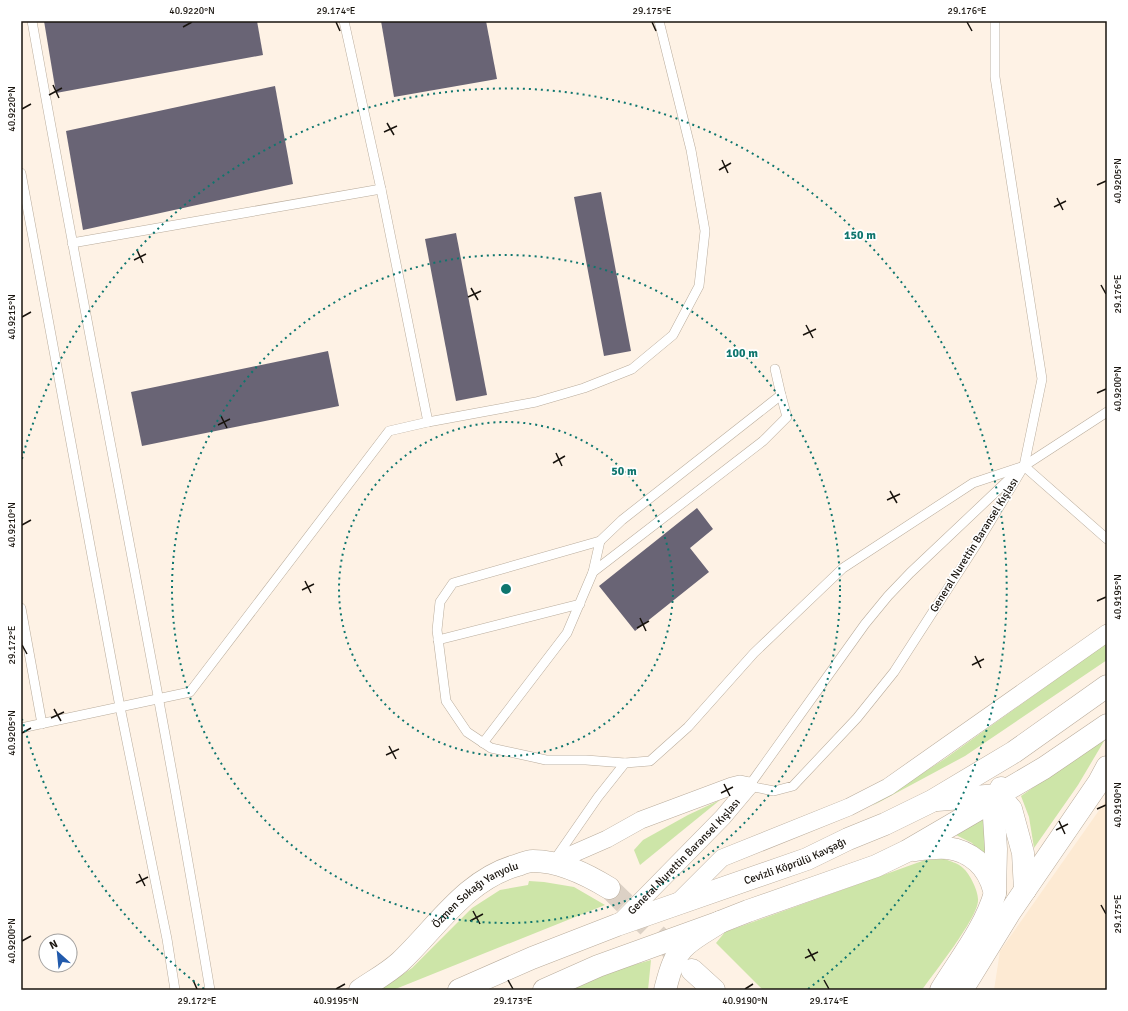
<svg xmlns="http://www.w3.org/2000/svg" width="1128" height="1011" font-family="Signika,sans-serif">
	<rect width="100%" height="100%" fill="#fef2e5"/>
	<polygon fill="#fdead3" points="1107,799 1107,990 994,990 1000,951"/>
	<g fill="#cde5a8">
		<polygon points="1107,643 1107,660 965,756 872,806 946,758"/>
		<polygon points="1107,736 1078,785 1034,848 1029,817 1021,796"/>
		<polygon points="720,800 640,865 634,850 643,840 688,815"/>
		<polygon points="988,812 986,860 972,843 956,835"/>
		<path d="M944,859C950,861 958,863 963,868C970,874 979,892 978,901C977,919 934,973 922,990H763L716,943L725,932L925,860Z"/>
		<polygon points="529,881 544,882 574,887 605,905 393,990 380,990 412,968 472,908 500,890 528,885"/>
		<polygon points="651,960 648,990 565,990 605,973"/>
	</g>
	<g fill="#696475">
		<polygon points="44,21 257,21 263,55 56,93"/>
		<polygon points="381,21 486,21 497,79 394,97"/>
		<polygon points="275,86 293,184 83,230 66,131"/>
		<polygon points="601,192 631,351 604,356 574,197"/>
		<polygon points="456,233 487,395 456,401 425,239"/>
		<polygon points="328,351 339,406 142,446 131,392"/>
		<polygon points="697,508 713,529 690,548 709,572 635,631 599,586"/>
	</g>
	<g fill="none" stroke-linecap="round" stroke-linejoin="round">
		<polyline stroke="#dcd1c5" stroke-width="22" stroke-dasharray="22 11" stroke-linecap="butt" points="609,888 677,955"/>
		<defs>
			<g id="lane">
				<path d="M32,21C89,344 156,666 210,990"/>
				<polyline points="995,21 995,77 1042,379 1024,466 978,542 894,672 857,718 793,786 774,791 749,786 865,624 888,596 910,573 1021,468"/>
				<polyline points="21,173 120,707 167,939 175,990"/>
				<polyline points="72,243 381,189"/>
				<polyline points="775,369 781,395 622,520 600,541 453,583 440,602 437,630 446,701 467,732 491,748 546,760 586,760 625,763 650,761 688,727 754,653 843,568 973,483 1024,466 1107,412"/>
				<polyline points="428,422 536,402 584,388 632,369 673,335 699,286 705,231 691,150 659,21"/>
				<polyline points="1024,466 1107,539"/>
				<polyline points="593,572 600,541"/>
				<polyline points="21,608 42,724"/>
				<polyline points="438,640 580,604"/>
				<polyline points="21,728 190,692 389,431 428,422 381,189 344,21"/>
				<polyline points="483,743 567,633 593,572 763,441 787,417 781,395"/>
				<polyline points="555,859 598,797 625,763"/>
			</g>
			<g id="street">
				<polyline points="552,863 607,839 641,820 732,786 740,784 749,786"/>
				<polyline points="677,903 722,858 849,807 888,787 1107,633"/>
				<path id="s1" d="M619,923L723,817L749,786"/>
			</g>
			<g id="secondary">
				<polyline points="692,970 714,990"/>
				<path id="s2" d="M360,990C373,981 388,973 400,962C437,927 466,879 518,865C523,863 528,861 533,861C560,861 586,874 609,888"/>
				<path d="M941,990C960,959 985,928 995,893"/>
				<polyline points="962,990 1010,912 1025,890"/>
			</g>
			<g id="primary">
				<polyline points="937,800 998,795 1011,809 1023,853 1025,890"/>
				<path d="M914,850C938,847 957,844 977,861C986,869 991,879 994,890"/>
				<polyline points="1025,890 1099,782 1107,767"/>
				<polyline points="995,893 996,849 994,817 1001,788"/>
				<path id="s3" d="M459,990L532,958L617,925L807,859L848,839L885,824L932,801L1014,752L1107,686"/>
				<polyline points="544,990 598,966 720,922 748,911 876,866 907,851 979,809 998,795 1044,768 1107,725"/>
			</g>
			<path id="highway" d="M665,990C669,975 673,956 686,945C696,936 708,930 720,922"/>
		</defs>
		<use href="#lane" stroke="#b9ac9c" stroke-width="10"/>
		<use href="#street" stroke="#b9ac9c" stroke-width="18"/>
		<use href="#secondary" stroke="#b9ac9c" stroke-width="23"/>
		<use href="#primary" stroke="#b9ac9c" stroke-width="23"/>
		<use href="#highway" stroke="#b9ac9c" stroke-width="23"/>
		<use href="#lane" stroke="#fff" stroke-width="9"/>
		<use href="#street" stroke="#fff" stroke-width="17"/>
		<use href="#secondary" stroke="#fff" stroke-width="22"/>
		<use href="#primary" stroke="#fff" stroke-width="22"/>
		<use href="#highway" stroke="#fff" stroke-width="22"/>
	</g>
	<path fill="none" stroke="#19140e" stroke-width="1.5" d="M336,22L340,31M652,22L656,31M967,22L972,31M183,27L192,22M53,85L59,98M49,95L62,88M22,109L31,104M387,123L394,135M384,132L397,126M722,160L728,173M719,170L731,163M1097,185L1106,181M1057,198L1063,210M1054,207L1066,201M137,250L143,263M134,260L146,254M1101,285L1106,294M471,288L478,300M468,297L481,291M22,317L31,312M806,325L813,338M803,335L816,329M1097,393L1106,389M221,416L227,428M218,425L230,419M556,453L562,466M553,463L565,456M890,491L897,503M887,500L900,494M22,525L31,520M305,581L311,593M302,590L314,584M1097,601L1106,597M640,618L646,631M637,628L649,621M22,645L27,654M975,656L981,668M972,665L984,659M54,709L61,721M51,718L64,712M22,733L31,728M389,746L396,759M386,755L399,749M724,784L730,796M721,793L733,787M1097,809L1106,805M1059,821L1065,834M1056,830L1068,824M139,874L145,886M136,883L148,877M1101,905L1106,914M473,911L480,924M470,921L483,914M22,941L31,936M808,949L815,961M805,958L818,952M193,980L197,989M508,980L513,989M824,980L829,989M336,989L345,984M745,989L753,984"/>
	<g fill="none" stroke="#0f766e" stroke-width="2" stroke-dasharray="2 4">
		<circle cx="506" cy="589" r="167"/>
		<circle cx="506" cy="589" r="334"/>
		<path d="M204 989A501 501 0 0 1 22 719M22 459A501 501 0 1 1 808 989"/>
	</g>
	<g text-anchor="middle" dominant-baseline="central" stroke-width="3.5" stroke-linejoin="round" paint-order="stroke">
		<g font-size="11" fill="#19140e" stroke="#fff">
			<text transform="translate(974 545) rotate(-58)">General Nurettin Baransel Kışlası</text>
			<text stroke="none"><textPath href="#s1" startOffset="93">General Nurettin Baransel Kışlası</textPath></text>
			<text stroke="none"><textPath href="#s3" startOffset="360">Cevizli Köprülü Kavşağı</textPath></text>
			<text stroke="none"><textPath href="#s2" startOffset="151">Özmen Sokağı Yanyolu</textPath></text>
		</g>
	</g>
	<circle cx="506" cy="589" r="6" fill="#0f766e" stroke="#fff" stroke-width="2"/>
	<g font-size="12" text-anchor="middle" font-weight="bold" fill="#0f766e" stroke="#fff" stroke-width="3.5" stroke-linejoin="round" paint-order="stroke">
		<text x="860" y="239">150 m</text>
		<text x="742" y="357">100 m</text>
		<text x="624" y="475">50 m</text>
	</g>
	<rect width="1128" height="1011" fill="none" stroke="#ffffff" stroke-width="44"/>
	<g transform="translate(58 953) rotate(333)"><circle r="19" fill="#ffffff" stroke="#a3a19f"/>
	<path d="M0-3L7 15L0 10L-7 15Z" fill="#215aac"/>
	<text y="-6" font-size="11" font-weight="bold" text-anchor="middle" fill="#19140e">N</text>
	</g>
	<rect x="22" y="22" width="1084" height="967" fill="none" stroke="#19140e" stroke-width="1.5"/>
	<g font-size="10" text-anchor="middle" fill="#19140e">
		<text x="192" y="14">40.9220°N</text>
		<text x="336" y="14">29.174°E</text>
		<text x="652" y="14">29.175°E</text>
		<text x="967" y="14">29.176°E</text>
		<text transform="translate(11 109) rotate(-90)" y="4">40.9220°N</text>
		<text transform="translate(1117 181) rotate(-90)" y="4">40.9205°N</text>
		<text transform="translate(1117 294) rotate(-90)" y="4">29.176°E</text>
		<text transform="translate(11 317) rotate(-90)" y="4">40.9215°N</text>
		<text transform="translate(1117 389) rotate(-90)" y="4">40.9200°N</text>
		<text transform="translate(11 525) rotate(-90)" y="4">40.9210°N</text>
		<text transform="translate(1117 597) rotate(-90)" y="4">40.9195°N</text>
		<text transform="translate(11 645) rotate(-90)" y="4">29.172°E</text>
		<text transform="translate(11 733) rotate(-90)" y="4">40.9205°N</text>
		<text transform="translate(1117 805) rotate(-90)" y="4">40.9190°N</text>
		<text transform="translate(1117 914) rotate(-90)" y="4">29.175°E</text>
		<text transform="translate(11 941) rotate(-90)" y="4">40.9200°N</text>
		<text x="197" y="1004">29.172°E</text>
		<text x="336" y="1004">40.9195°N</text>
		<text x="513" y="1004">29.173°E</text>
		<text x="745" y="1004">40.9190°N</text>
		<text x="829" y="1004">29.174°E</text>
	</g>
</svg>
